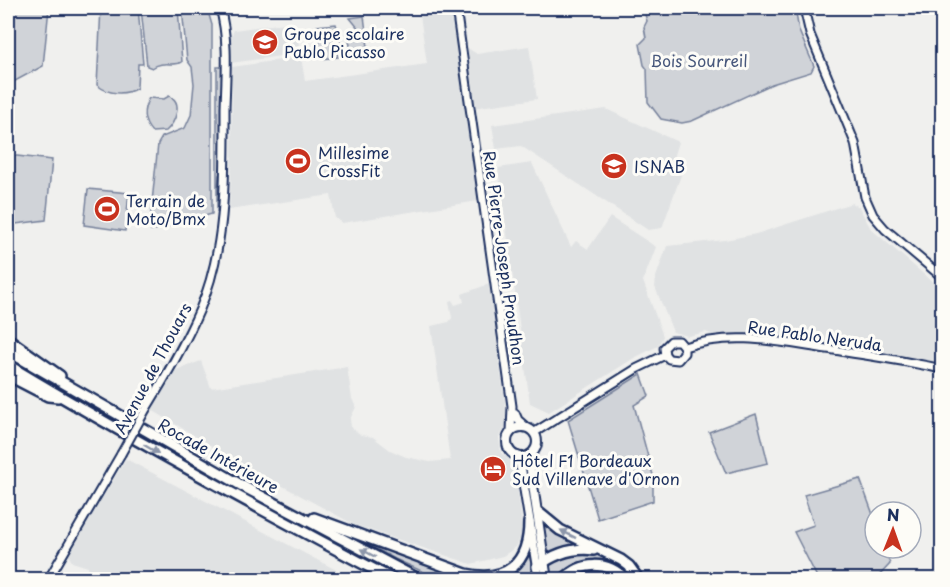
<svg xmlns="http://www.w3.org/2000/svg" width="950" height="587" font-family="'Playpen Sans',sans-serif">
	<rect width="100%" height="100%" fill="#f0f0ee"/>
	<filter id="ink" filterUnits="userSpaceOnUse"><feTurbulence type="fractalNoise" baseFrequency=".0167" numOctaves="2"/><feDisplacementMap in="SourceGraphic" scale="12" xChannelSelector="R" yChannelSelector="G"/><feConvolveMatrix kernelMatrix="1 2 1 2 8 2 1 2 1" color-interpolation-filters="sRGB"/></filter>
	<g filter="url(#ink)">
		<g fill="#e0e2e3">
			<polygon points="419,8 449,8 455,40 477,54 529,46 537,99 465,109 478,201 342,223 335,218 331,195 229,210 232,156 232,67 301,57 305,81 427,64"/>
			<polygon points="293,22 297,30 299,46 295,47 295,54 231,63 231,37 234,30"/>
			<polygon points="606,109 678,142 673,158 681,175 662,228 648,230 521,146 496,149 492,125"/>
			<polygon points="532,163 571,247 576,241 588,249 610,217 656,247 643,281 663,336 658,346 634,358 549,412 530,403 498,168"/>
			<polygon points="852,203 859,207 871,229 942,290 942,369 760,339 721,339 706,332 688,336 673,332 655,287 656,277 667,246 725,240 756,234"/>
			<polygon points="489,284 508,424 499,437 501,453 515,463 523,533 516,547 503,556 471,564 355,525 238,462 152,410 176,370 201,361 211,388 347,367 352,399 356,407 350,419 351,427 361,435 373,437 390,450 406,457 430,462 450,460 431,326 449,322 452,318 449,301 452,300 455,305 464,302 462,294"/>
			<polygon points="126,459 340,572 354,579 90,579 88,567 72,562 68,554"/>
		</g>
		<g fill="#d0d3d8" stroke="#76819b" stroke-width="1.5">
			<polygon points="8,8 49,8 43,66 13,82 8,89"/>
			<path d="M101,8H138L143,64H138L137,88C124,96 108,94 97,85Z"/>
			<path d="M141,8H178L182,62C173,67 163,60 152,68L147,66Z"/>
			<polygon points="182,8 207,8 212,25 212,214 151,231 151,212 158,144 162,137 185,128 191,115 194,84 192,67 187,60"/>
			<polygon points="643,8 795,8 799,31 814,66 811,72 772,84 692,121 682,123 661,119 648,102 647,69 644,65 640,44 646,38 644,27 647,21"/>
			<polygon points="364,16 369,55 352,57 348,35 359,34 359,29 350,18"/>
			<polygon points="336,24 337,28 334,28 334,33 339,36 341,48 337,51 338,57 321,59 317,26"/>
			<polygon points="217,67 223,67 222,175 219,175 217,212"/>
			<path d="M169,96C184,102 175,123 166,131L152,132C143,122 142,110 149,98L164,99Z"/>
			<polygon points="8,155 52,160 46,220 8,225"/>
			<polygon points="88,189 129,193 125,231 84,225"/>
			<polygon points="641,374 649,396 634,405 653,475 653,501 598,519 568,420"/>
			<polygon points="756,414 768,463 726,473 709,432"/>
			<polygon points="860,479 875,520 875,548 885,548 890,564 876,579 818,579 794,532 814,525 804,495"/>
			<polygon points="543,520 563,537 579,545 547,554"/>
			<polygon points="353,536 493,579 529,553 534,579 439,579 395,559"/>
			<path d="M583,551C605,554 620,562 635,579H629L600,563L560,579H551L549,561Z"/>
		</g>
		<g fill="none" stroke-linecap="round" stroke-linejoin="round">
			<defs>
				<g id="tertiary">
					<polyline points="456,8 512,406 511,432"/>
					<polyline points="804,8 810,34 855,143 865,197 873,215 885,229 942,277"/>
					<path d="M684,347C734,330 783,343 834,350C870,356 907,361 942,369"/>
					<polyline points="665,355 664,348 671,341 679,341 684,347"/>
					<polyline points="665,355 669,359 678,360 684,353 684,347"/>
					<path d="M146,409C166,376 185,344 200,309C227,246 225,174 225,107C226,74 229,39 220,8"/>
					<polyline points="515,413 518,420 526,427"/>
					<polyline points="535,432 636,369 665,355"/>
					<polyline points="48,580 121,454"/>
				</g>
				<g id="secondary">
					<circle cx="522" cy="442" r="15"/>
					<polyline points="532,454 530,465 547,580"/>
					<polyline points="517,456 520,462 539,580"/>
				</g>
				<g id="motorway">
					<polyline points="8,339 60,376"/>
					<polyline points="8,351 246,488 420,580"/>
					<path d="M8,365C134,441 263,511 394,580"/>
					<polyline points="17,380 48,396 58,397"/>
					<polyline points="538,512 560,530 621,560 629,566 639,580"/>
					<path d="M314,518L466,574C507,583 529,563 529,522"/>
					<path d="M537,567C554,554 572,547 594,550"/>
					<path d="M563,580C582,561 607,560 626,580"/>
				</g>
			</defs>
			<use href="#tertiary" stroke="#1b2f5e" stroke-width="11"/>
			<use href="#secondary" stroke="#1b2f5e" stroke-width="12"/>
			<use href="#motorway" stroke="#1b2f5e" stroke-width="14"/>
			<use href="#tertiary" stroke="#fdfcf7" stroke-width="7"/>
			<use href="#secondary" stroke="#fdfcf7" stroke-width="8"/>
			<use href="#motorway" stroke="#fdfcf7" stroke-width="9"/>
			<defs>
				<polyline id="tertiary-bridge" points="121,454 146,409"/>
			</defs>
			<use href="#tertiary-bridge" stroke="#1b2f5e" stroke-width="11" stroke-linecap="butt"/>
			<use href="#tertiary-bridge" stroke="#fdfcf7" stroke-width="7"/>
		</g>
		<defs><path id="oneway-solid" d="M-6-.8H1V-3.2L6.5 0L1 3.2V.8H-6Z" transform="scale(1.5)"/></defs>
		<g fill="#8c96aa">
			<use href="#oneway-solid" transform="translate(151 449) rotate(30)"/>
			<use href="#oneway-solid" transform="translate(568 534) rotate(-153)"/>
			<use href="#oneway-solid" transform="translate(368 553) rotate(-152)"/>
		</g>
	</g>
	<defs>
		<symbol id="school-disc" viewBox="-11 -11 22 22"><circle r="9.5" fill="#c8321e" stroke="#fdfcf7"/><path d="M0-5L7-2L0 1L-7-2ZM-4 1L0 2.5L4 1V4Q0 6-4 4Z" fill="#fff"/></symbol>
		<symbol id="stadium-disc" viewBox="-11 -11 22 22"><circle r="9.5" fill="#c8321e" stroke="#fdfcf7"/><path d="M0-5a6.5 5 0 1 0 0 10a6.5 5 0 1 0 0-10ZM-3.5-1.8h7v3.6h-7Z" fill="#fff"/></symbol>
		<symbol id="university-disc" viewBox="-11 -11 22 22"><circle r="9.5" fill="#c8321e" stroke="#fdfcf7"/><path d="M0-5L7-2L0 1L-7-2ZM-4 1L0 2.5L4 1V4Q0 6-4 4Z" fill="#fff"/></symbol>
		<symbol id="hotel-disc" viewBox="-11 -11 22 22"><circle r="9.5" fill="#c8321e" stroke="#fdfcf7"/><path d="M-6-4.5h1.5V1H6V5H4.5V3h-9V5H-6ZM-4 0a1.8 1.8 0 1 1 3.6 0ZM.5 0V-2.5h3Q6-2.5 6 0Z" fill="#fff"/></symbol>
	</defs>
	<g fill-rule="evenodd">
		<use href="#school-disc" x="250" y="27" width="30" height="30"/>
		<use href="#stadium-disc" x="283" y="146" width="30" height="30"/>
		<use href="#university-disc" x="599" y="151" width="30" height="30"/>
		<use href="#stadium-disc" x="92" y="194" width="30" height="30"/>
		<use href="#hotel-disc" x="478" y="454" width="30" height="30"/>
	</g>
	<g text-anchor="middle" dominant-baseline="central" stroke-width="6" stroke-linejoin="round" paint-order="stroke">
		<g font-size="16" fill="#1b2f5e" stroke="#fdfcf7" text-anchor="start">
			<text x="284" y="33">Groupe scolaire<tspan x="284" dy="18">Pablo Picasso</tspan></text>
			<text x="318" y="152">Millesime<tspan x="318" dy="18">CrossFit</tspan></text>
			<text x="634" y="166">ISNAB</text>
			<text x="126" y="200">Terrain de<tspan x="126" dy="18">Moto/Bmx</tspan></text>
			<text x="512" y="460">Hôtel F1 Bordeaux<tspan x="512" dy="18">Sud Villenave d'Ornon</tspan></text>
		</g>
		<g font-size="16" fill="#48587c" stroke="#fdfcf7">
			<text x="699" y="60">Bois Sourreil</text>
		</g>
		<g font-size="16" fill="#1b2f5e" stroke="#fdfcf7">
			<text transform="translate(505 258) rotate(82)">Rue Pierre-Joseph Proudhon</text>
			<text transform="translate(815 335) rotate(8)">Rue Pablo Neruda</text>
			<text transform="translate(152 368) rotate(-62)">Avenue de Thouars</text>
			<text transform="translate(219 455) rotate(29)">Rocade Intérieure</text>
		</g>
	</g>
	<rect width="950" height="587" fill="none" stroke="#fdfcf7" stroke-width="30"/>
	<rect x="15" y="15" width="920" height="557" fill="none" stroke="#1b2f5e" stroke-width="2" filter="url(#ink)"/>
	<g transform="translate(893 530) rotate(1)"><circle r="28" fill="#fdfcf7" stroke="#a3aaba" stroke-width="1.5"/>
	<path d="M0-4.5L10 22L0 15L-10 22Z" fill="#c8321e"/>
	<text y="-9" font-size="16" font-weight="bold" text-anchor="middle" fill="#1b2f5e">N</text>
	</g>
</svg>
